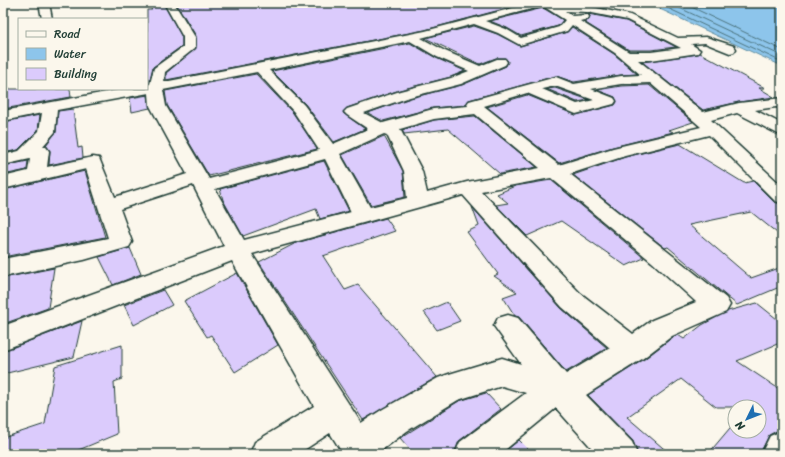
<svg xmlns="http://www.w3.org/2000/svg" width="785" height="457" font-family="Sriracha,sans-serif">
	<rect width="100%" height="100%" fill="#fbf7ec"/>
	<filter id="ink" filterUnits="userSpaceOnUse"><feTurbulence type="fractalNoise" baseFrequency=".025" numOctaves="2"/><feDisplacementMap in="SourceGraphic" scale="8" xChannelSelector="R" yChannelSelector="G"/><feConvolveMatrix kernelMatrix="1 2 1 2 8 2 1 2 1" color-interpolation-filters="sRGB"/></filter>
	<g filter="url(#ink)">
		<polygon fill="#8dc5eb" stroke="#618fa2" points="647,3 782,3 782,66"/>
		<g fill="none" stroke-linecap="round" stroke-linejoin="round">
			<g stroke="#4b737d" stroke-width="1">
				<polyline points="657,3 782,62"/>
				<polyline points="669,3 782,56"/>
				<polyline points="683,3 782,50"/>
			</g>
		</g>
		<g fill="#dbcbfc" stroke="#1f3d34">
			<polygon points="146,3 163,3 182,37 182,46 153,67 149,83 147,83 147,10 152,10"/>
			<polygon points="176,3 526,3 425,30 166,80 166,73 196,48 196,36"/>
			<polygon points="543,8 563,20 558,26 521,36 507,28 490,21"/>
			<polygon points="588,14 626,21 676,47 651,50 629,50 584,22 589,20 590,16"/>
			<polygon points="474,26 497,34 520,46 567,32 572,27 614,54 637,74 621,75 574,82 556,76 469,100 466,105 433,108 383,121 368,113 410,98 462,85 506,66 508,61 505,58 496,58 480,64 425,38"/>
			<polygon points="410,43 436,58 465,71 451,77 400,90 347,108 343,113 365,129 334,142 305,104 272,71"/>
			<polygon points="700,53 765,88 759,88 774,97 739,102 703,110 642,62 698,54"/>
			<polygon points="256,74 293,113 317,149 209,176 167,105 165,91"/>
			<polygon points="649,85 693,122 669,130 673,132 613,147 559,163 487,107 527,95 576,115 615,105 617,102 615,97 597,90 621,86"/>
			<polygon points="555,88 589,100 577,102 547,89"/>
			<polygon points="8,89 70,89 71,97 3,109 3,103"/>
			<polygon points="148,95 150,108 132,112 130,98"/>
			<polygon points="73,109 78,148 82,147 83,158 49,165 50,151 46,145 56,132 58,111"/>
			<polygon points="40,115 38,130 18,150 3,153 3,122"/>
			<polygon points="475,116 537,167 500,174 448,129 404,134 402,130 434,120"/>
			<polygon points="384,136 403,171 405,197 371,205 342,155"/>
			<polygon points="680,144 744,183 753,181 774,202 782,204 782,237 751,212 689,225 751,278 782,267 782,286 737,305 668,247 665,248 573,175 625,157"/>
			<polygon points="28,161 27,170 3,175 3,166"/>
			<polygon points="324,161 349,211 320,219 316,209 243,236 223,200 220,189"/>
			<polygon points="85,171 105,237 3,257 3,190"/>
			<polygon points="551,180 644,258 626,266 561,221 527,236 496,205 508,203 497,194 515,186"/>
			<polygon points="472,207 561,308 607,348 566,372 519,317 515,316 503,297 517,292 494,276 498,274 467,232 479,226"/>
			<polygon points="386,218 395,231 323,256 345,290 358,285 437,377 363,420 259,262 296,243"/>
			<polygon points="130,248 141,274 113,285 99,257"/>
			<polygon points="54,268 48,308 3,324 3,278"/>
			<polygon points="237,273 278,345 235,372 211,335 207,337 184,301"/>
			<polygon points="163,290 172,305 134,325 124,305"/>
			<polygon points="447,302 460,321 437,330 424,312"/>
			<polygon points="757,303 782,323 782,342 737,361 782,391 782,428 769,435 760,454 708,454 735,422 735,431 759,431 759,407 716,407 681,379 627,417 670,454 638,454 633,441 588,395 643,360 673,337 678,335 684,339 702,325 728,311"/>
			<polygon points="82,321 74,357 3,374 3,351"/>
			<polygon points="122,345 122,379 114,382 117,434 69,454 3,454 3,438 45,424 55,366"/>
			<polygon points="486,393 501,409 459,441 454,454 414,454 400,438 459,401"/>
			<polygon points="519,440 533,454 502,454"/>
		</g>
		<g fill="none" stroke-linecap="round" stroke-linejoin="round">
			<defs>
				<g id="street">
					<polygon points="39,3 49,3 52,19 42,19"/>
					<path d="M164,3H174L195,37V48L165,72L164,82L425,31L532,3L587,6L630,15L678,38L706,37L734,46L736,49L734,52L730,53L705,43L691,44L700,50L698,53L651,60H638L703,112L739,103L782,98V108L776,107L755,110L782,124V136L737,113L711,120L782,186V203L775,201L709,135L625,156L570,174L726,298L730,305L726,312L672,336L642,359L586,395L632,442L637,454H597L556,408L500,454H455L460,442L526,393L502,386L458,400L407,431L382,450L383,454H343L330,433L298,454H250L255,442L314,406L232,261L3,350V326L224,246L193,185L120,209L132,242L129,247L84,260L3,277V259L108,238L86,169L3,189V177L28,171L30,159L3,165V155L19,151L39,131L42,113L3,121V111L123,89H147V85L150,84L154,68L183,47V37ZM543,6L565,20L559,27L521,38L506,29L485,21ZM565,11L587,12L627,20L681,48L651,52H629L580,21L588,19L589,17L588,15L572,16ZM474,24L498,33L520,45L567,31L572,25L615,53L641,75L621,76L574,84L556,77L469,101L467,104L468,106L433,109L383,123L364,113L410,97L461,84L505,65L507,62L505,59H497L480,66L445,51L421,38ZM410,41L437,57L469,71L451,78L400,91L347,109L344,112L347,115L368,129L333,144L304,105L269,70ZM257,72L294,112L319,150L209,179L166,106L163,90ZM650,83L701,127L613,148L559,165L484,106L527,93L576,114L614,104L616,101L614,98L591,89L621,84ZM555,86L594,100L577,104L542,89ZM149,93L150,106L187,174L115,197L99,158L93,157L47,167L49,151L46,147L43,146L55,132L57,110ZM475,114L540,168L467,182L427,193L422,171L400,129L434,119ZM384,134L387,135L404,171L407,198L370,207L340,154ZM325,159L351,212L244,240L215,189ZM551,178L652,262L696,302L652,320L633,334L580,293L481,191ZM463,195L562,307L610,348L566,374L518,318L508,315L498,318L494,326L521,364L502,358L449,374L438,378L383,409L361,423L252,254Z"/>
					<polygon points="782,431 782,454 761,454 770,436"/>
				</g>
			</defs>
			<use href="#street" stroke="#1f3d34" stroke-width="3"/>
			<use href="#street" fill="#fbf7ec" fill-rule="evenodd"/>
		</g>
	</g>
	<rect width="785" height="457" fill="none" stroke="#fbf7ec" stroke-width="16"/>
	<rect x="8" y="8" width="769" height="441" fill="none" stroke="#1f3d34" stroke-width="1.5" filter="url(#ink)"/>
	<rect x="18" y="18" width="130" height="72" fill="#fbf7ec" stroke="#a3ada2"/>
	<rect x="26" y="31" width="20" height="6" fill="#fbf7ec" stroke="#a3ada2"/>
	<text x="54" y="38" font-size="12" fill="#1f3d34">Road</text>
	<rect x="26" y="48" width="20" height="12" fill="#8dc5eb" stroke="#a3ada2"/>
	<text x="54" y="58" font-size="12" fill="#1f3d34">Water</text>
	<rect x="26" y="68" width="20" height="12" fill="#dbcbfc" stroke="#a3ada2"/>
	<text x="54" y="78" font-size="12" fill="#1f3d34">Building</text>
	<g transform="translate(747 419) rotate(227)"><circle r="19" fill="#fbf7ec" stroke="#a3ada2"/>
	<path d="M0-3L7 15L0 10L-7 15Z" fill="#1f6fb2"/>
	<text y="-6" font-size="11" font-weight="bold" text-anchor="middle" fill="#1f3d34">N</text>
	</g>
</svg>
